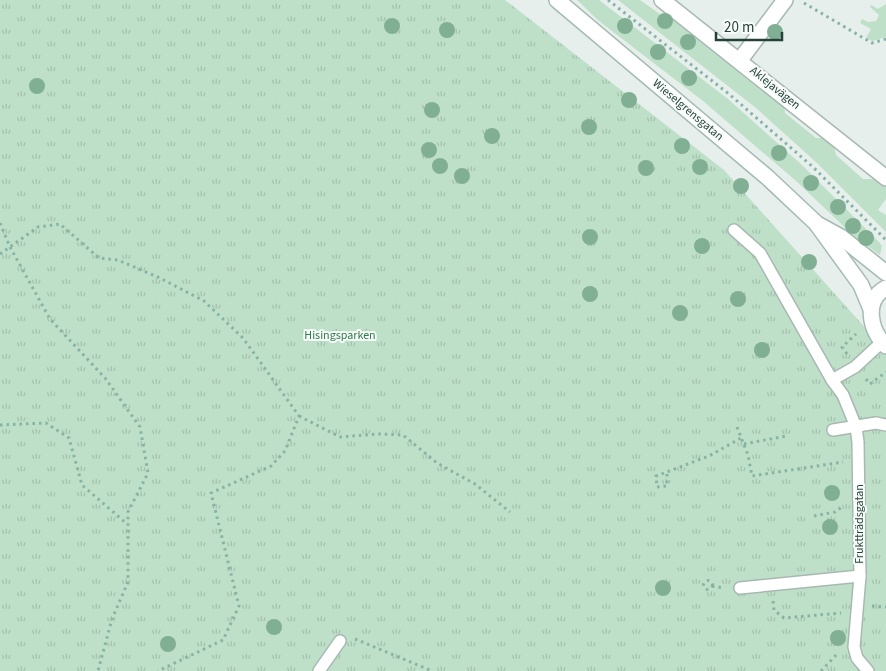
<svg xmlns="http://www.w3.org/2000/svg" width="886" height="671" font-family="'Source Sans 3',sans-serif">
	<defs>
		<pattern id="park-tufts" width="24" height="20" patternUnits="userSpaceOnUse" patternTransform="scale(1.25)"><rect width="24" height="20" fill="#bfe0c8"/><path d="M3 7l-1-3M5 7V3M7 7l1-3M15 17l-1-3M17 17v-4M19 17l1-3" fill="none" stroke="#a4c1ad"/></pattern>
	</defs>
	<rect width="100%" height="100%" fill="#e6efeb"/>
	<g fill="#bfe0c8">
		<polygon points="577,0 599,0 728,99 802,165 878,241 882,246 880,255 855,237 795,180 703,101 599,21"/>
		<polygon points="618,0 640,0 664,17 671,15 784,103 785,113 816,138 826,138 834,146 836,155 863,179 877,179 886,187 886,199 878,210 886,215 886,232 817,163 756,108"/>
		<polygon points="886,4 886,37 872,41 866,38 871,29 860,23 862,19 868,22 876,21 879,15 870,7 871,5 878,9"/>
	</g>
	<polygon fill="url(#park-tufts)" points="0,0 505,0 724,170 886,351 886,671 0,671"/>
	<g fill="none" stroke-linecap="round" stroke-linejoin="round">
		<defs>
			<g id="lane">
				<polyline points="734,230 760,253 832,380 843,395 856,427 858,442 860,576 854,647 857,658 868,671"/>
				<polyline points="832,380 855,367 882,342"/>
				<polyline points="833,430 876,423 886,425"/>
				<polyline points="740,588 860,576"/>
				<polyline points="319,671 340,641"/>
			</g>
			<g id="street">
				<polyline points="662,0 886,178"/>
				<polyline points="740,60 785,0"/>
			</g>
			<g id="secondary">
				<polyline points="557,0 767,177 816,223 861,285 871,309"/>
				<polyline points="817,224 841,237 886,273"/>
				<path d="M886,288C863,300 870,331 886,346"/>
			</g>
		</defs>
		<use href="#lane" stroke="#a8b8b2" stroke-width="14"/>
		<use href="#street" stroke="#a8b8b2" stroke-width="18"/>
		<use href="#secondary" stroke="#a4bbb3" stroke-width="18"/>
		<g stroke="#86b3a5" stroke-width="3" stroke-dasharray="2.5 4" stroke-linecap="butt">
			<polyline points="608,0 729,94 813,167 886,240"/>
			<polyline points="804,3 872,43 886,39"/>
			<polyline points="0,223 10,247 50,319 105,378 140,427 148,473 128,512 128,582 112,619 98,671"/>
			<polyline points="0,254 38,227 60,224 99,258 118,260 160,278 204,301 243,338 299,416 285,451 271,466 211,493 239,606 223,640 158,671"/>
			<polyline points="847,354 842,347 856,334"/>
			<polyline points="866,379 870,384 886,372"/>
			<polyline points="299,416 340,437 379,434 403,435 437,463 475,484 510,512"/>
			<polyline points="0,425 46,423 69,438 82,485 127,524"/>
			<polyline points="737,427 748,455 752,476 843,462"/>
			<polyline points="744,444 786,436"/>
			<polyline points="667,474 667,486 657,487 656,476 709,456 741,438"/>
			<polyline points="814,516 835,512 843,506"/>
			<circle cx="708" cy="585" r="4.5"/>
			<polyline points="712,586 724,588"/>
			<polyline points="773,601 774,610 784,618 841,613"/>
			<polyline points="872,606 886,607"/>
			<polyline points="355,639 432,671"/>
			<polyline points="821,671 838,653"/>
		</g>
		<use href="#lane" stroke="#fff" stroke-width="11"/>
		<use href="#street" stroke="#fff" stroke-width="15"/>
		<use href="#secondary" stroke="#fff" stroke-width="15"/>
	</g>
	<g fill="#80af93">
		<circle cx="665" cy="21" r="8"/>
		<circle cx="392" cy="26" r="8"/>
		<circle cx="625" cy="26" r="8"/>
		<circle cx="447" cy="30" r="8"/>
		<circle cx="775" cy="32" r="8"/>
		<circle cx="688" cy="42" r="8"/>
		<circle cx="658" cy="52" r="8"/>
		<circle cx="689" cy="78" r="8"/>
		<circle cx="37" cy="86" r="8"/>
		<circle cx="629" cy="100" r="8"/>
		<circle cx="432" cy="110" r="8"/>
		<circle cx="589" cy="127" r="8"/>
		<circle cx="492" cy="136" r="8"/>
		<circle cx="682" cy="146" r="8"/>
		<circle cx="429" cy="150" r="8"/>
		<circle cx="779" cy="153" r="8"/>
		<circle cx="440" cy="166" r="8"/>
		<circle cx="700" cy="167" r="8"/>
		<circle cx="646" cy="168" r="8"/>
		<circle cx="462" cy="176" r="8"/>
		<circle cx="811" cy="183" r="8"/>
		<circle cx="741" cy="186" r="8"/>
		<circle cx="838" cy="207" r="8"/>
		<circle cx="853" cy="226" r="8"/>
		<circle cx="590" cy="237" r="8"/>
		<circle cx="866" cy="238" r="8"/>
		<circle cx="702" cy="246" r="8"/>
		<circle cx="809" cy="262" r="8"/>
		<circle cx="590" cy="294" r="8"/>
		<circle cx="738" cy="299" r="8"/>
		<circle cx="680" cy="313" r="8"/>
		<circle cx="762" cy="350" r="8"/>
		<circle cx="832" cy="493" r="8"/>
		<circle cx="830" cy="527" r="8"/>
		<circle cx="663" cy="588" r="8"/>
		<circle cx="274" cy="627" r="8"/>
		<circle cx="838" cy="638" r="8"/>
		<circle cx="168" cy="644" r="8"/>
	</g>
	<g text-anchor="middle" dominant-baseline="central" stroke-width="4" stroke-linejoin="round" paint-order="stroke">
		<g font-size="12" fill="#24423a" stroke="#f7fbf9">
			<text transform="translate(775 88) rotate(39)">Aklejavägen</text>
			<text transform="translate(688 110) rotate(40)">Wieselgrensgatan</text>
			<text transform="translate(859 524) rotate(-90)">Fruktträdsgatan</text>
		</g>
		<g font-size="12" fill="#2d7a4b" stroke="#f7fbf9">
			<text x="340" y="335">Hisingsparken</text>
		</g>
	</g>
	<path d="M716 32v8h66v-8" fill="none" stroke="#24423a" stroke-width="2.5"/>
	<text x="724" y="32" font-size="15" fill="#24423a" stroke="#f7fbf9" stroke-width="4" paint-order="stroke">20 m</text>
</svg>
